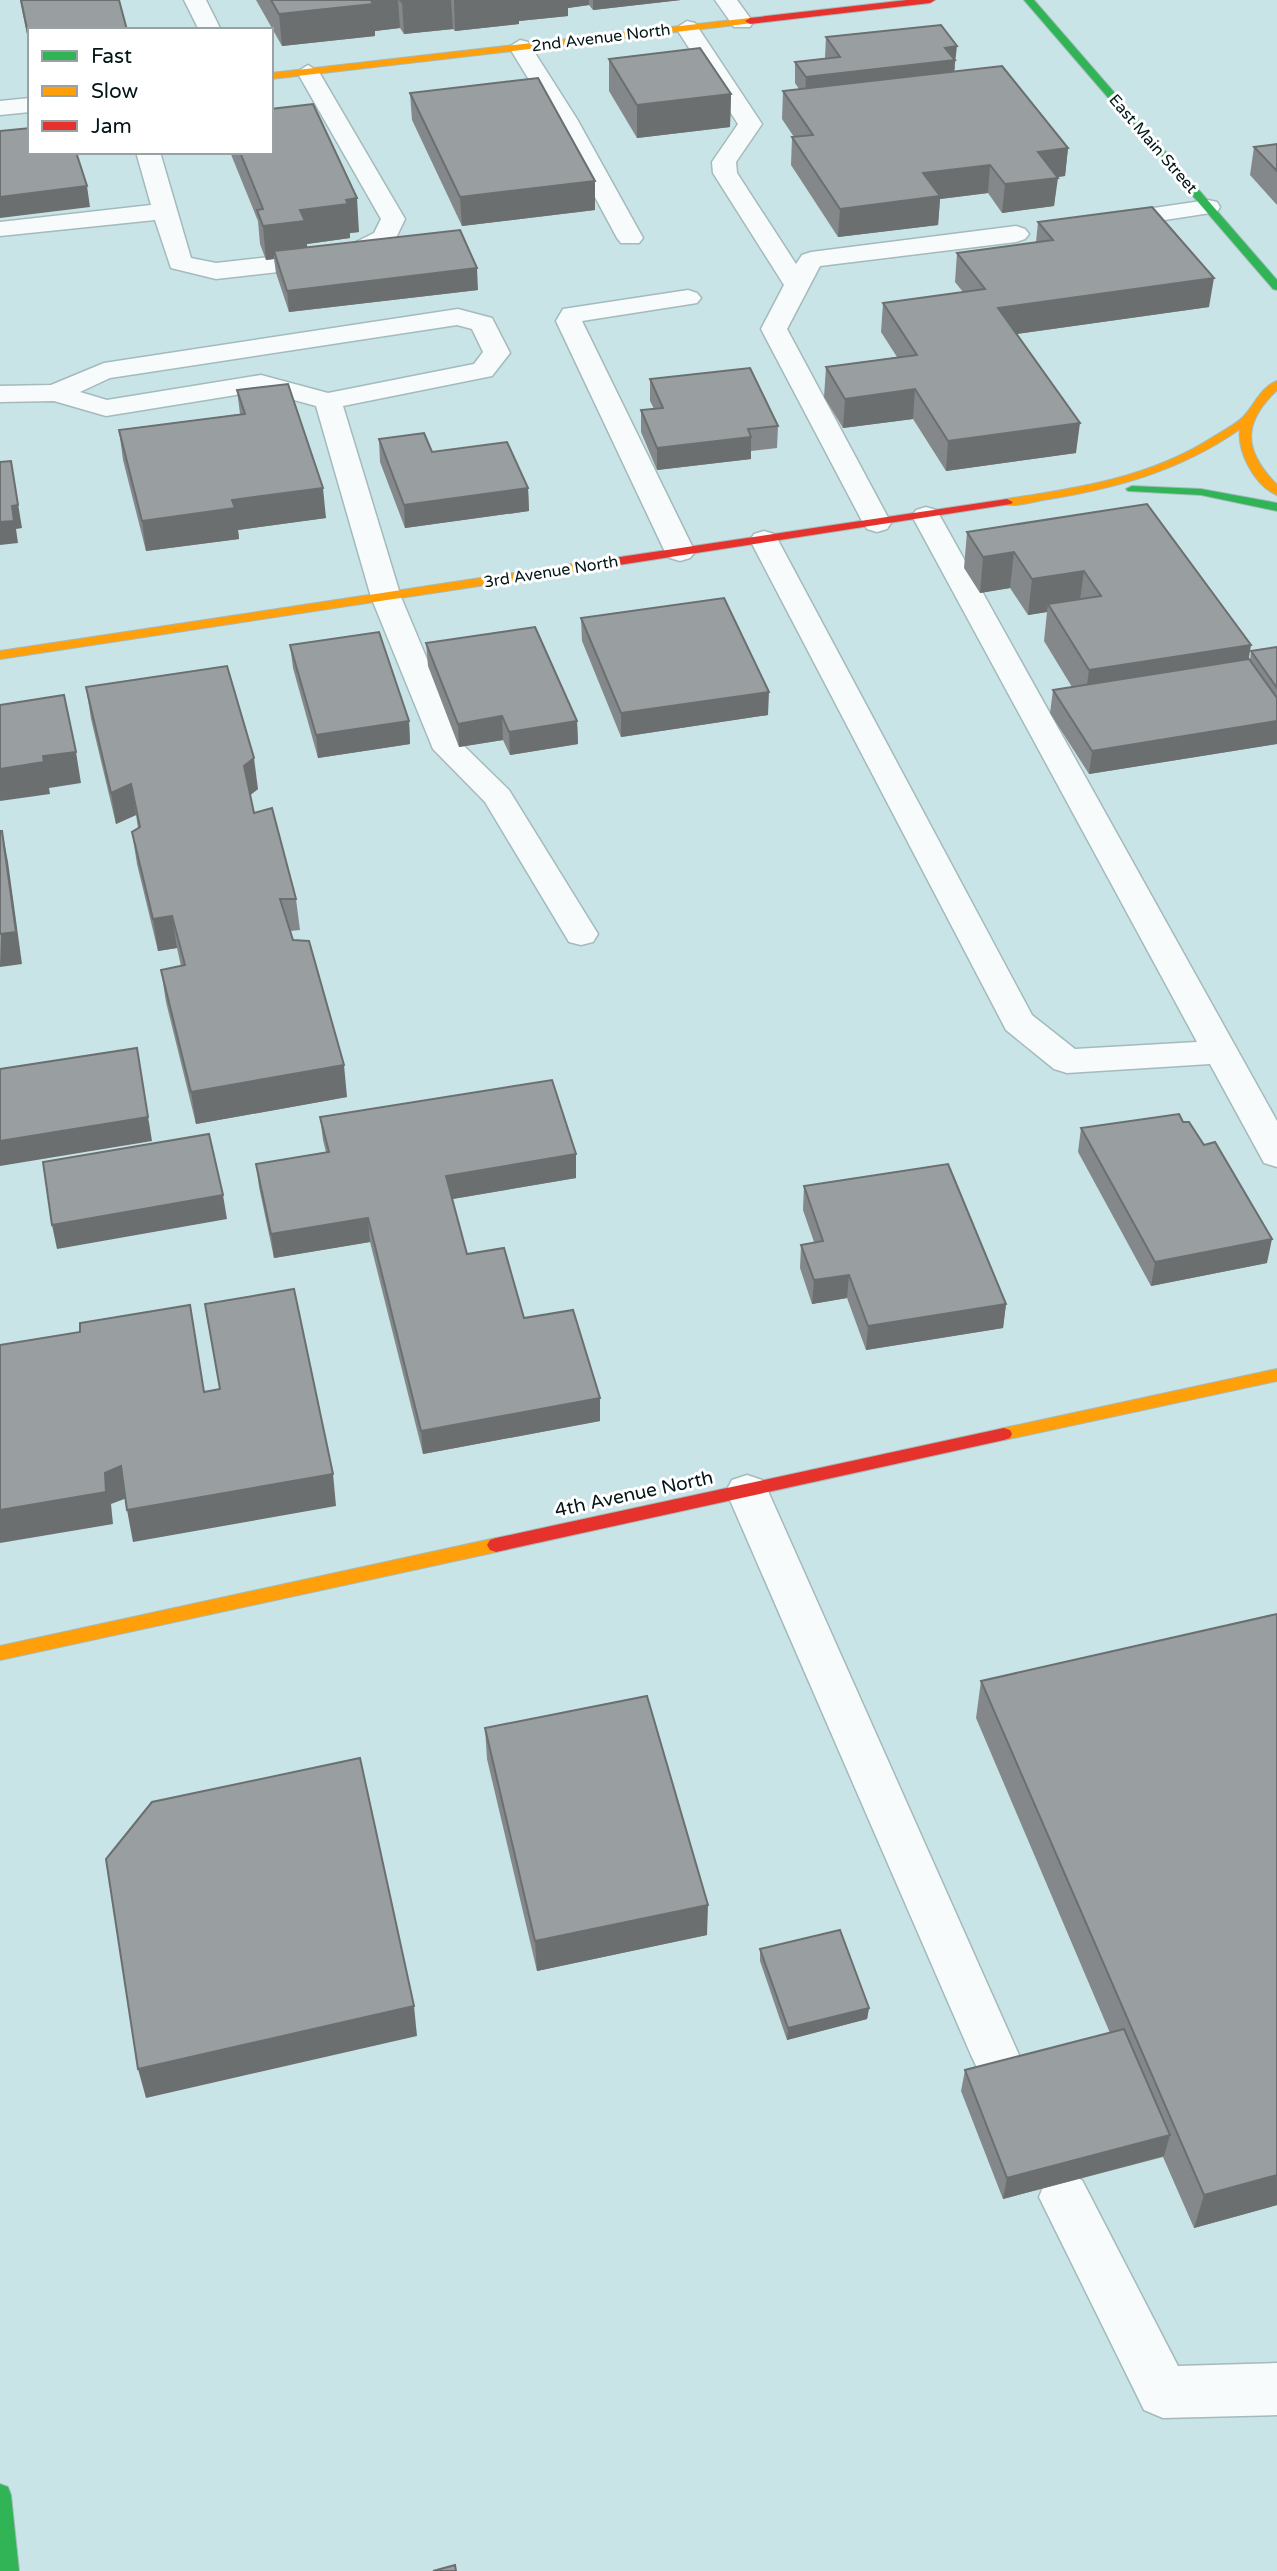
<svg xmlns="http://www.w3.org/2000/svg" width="1277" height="2571" font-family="'Varela Round',sans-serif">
	<rect width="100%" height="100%" fill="#c8e4e7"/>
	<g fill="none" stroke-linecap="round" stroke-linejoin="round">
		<defs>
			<g id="lane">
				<polygon points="184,0 206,0 221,30 199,30"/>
				<polygon points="715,0 737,0 753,22 750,27 734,27"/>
				<polygon points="687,21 695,23 762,124 736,162 737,173 796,264 802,255 811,252 1016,226 1025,229 1029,234 1025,239 1016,242 820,266 787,329 891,523 887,529 877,532 867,529 863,523 761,329 784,285 713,173 712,162 738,124 676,28"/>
				<polygon points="520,40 528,42 577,119 643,238 639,243 621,243 617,238 553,119 509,47"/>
				<polygon points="308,65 319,72 405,219 394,242 348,264 216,279 171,268 155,220 0,236 0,222 151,205 136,152 160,152 191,258 216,263 342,249 374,233 381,219 297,72"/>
				<polygon points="1208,200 1217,202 1220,207 1217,212 1106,229 1097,227 1094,222 1097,217 1106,215"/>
				<polygon points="688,290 697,293 701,298 697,303 582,321 695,552 690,558 680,561 670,558 665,552 556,321 563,309"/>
				<path d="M458,309L492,318L510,353L492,376L343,406L401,597L463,745L509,790L598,934L593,942L581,945L569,942L485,802L433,749L371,597L316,406L261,391L106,416L54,401L0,402V386L51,385L104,363ZM457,325L472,329L483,352L474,364L328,393L261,375L107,400L80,392L110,378Z"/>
				<polygon points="926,507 936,510 940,516 1277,1121 1277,1167 1264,1163 1210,1064 1067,1073 1054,1069 1006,1030 750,540 754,534 764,531 774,534 778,540 1032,1015 1075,1049 1197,1042 912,516 916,510"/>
				<polygon points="747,1475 762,1480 768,1491 1019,2055 1012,2070 995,2077 978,2070 971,2055 726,1491 732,1480"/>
				<polygon points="1064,2173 1082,2180 1178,2366 1277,2363 1277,2415 1163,2418 1144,2410 1039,2197 1046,2180"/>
			</g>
			<polygon id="street" points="30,98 30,112 0,115 0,101"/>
			<g id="fast">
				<polygon points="1024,0 1034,0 1277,280 1277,290 1273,289"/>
				<polygon points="1132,486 1201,489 1277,503 1277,511 1201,495 1128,491 1126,489"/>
				<polygon points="0,2484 8,2487 11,2495 19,2571 0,2571"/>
			</g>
			<g id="slow">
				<polygon points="750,18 753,19 753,23 271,79 271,73"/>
				<path d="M1277,381V390C1241,424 1244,451 1277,485V495C1255,486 1237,452 1240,429C1180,471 1114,489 1043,500C1031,502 1010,509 1001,502L1007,499C1079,488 1151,477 1213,437C1223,431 1238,423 1244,416C1255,404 1261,387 1277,381Z"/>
				<polygon points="580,563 586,567 584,570 0,659 0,651"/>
				<polygon points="1277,1369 1277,1381 1004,1440 998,1438 996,1434 998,1430 1004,1428"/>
				<polygon points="496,1538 502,1540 505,1545 502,1550 496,1552 0,1660 0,1646"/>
			</g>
			<g id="jam">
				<polygon points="907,0 935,0 930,3 750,24 745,21 750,18"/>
				<polygon points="1007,499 1013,502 1011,504 580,571 574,567 580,563"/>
				<polygon points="1004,1428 1010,1430 1012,1434 1010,1438 1004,1440 496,1552 490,1550 487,1545 490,1540 496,1538"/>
			</g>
		</defs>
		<use href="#lane" stroke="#a4babc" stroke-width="3"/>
		<use href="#street" stroke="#a4babc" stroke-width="3"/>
		<use href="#fast" stroke="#a4babc" stroke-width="2"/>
		<use href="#slow" stroke="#a4babc" stroke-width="2"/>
		<use href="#jam" stroke="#a4babc" stroke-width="2"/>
		<use href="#lane" fill="#f7fbfb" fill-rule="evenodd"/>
		<use href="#street" fill="#f7fbfb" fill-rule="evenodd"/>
		<use href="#fast" fill="#30b455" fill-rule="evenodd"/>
		<use href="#slow" fill="#ff9f0a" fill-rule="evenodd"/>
		<use href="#jam" fill="#e5322d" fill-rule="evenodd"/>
	</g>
	<g fill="#84888a">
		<polygon points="20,0 119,0 30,30 30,49"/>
		<polygon points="256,0 681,0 593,10 589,5 568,8 568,16 519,21 519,24 455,31 453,29 404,34 400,28 375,31 375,36 282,46"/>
		<polygon points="826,37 956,67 955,67 954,72 1068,148 1065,176 1057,177 1054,206 1002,213 988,193 940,199 938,225 838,237 791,165 792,137 794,137 782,119 783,91 799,89 795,83 795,62 826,59 825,57"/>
		<polygon points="609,59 731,94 730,127 637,138 609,91"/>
		<polygon points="410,93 595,210 462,226 412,120"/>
		<polygon points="1277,144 1277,205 1250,175 1254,147"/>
		<polygon points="230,152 271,152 359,232 350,233 350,238 307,244 307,248 478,290 289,312 276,273 274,259 266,260 260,244 258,221"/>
		<polygon points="1038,222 1209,307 1017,334 1076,453 946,471 913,419 843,428 824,397 826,367 897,357 881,332 883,303 963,292 955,282 957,253 1036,242"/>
		<polygon points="650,379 778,426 777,448 751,451 751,459 657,470 641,432 641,410 654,409 650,401"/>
		<polygon points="237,390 326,518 238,530 239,539 146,551 123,460 119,430 240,414"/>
		<polygon points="379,439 432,452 528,488 529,511 405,528 380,462"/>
		<polygon points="1147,504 1250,660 1251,651 1277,647 1277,744 1089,774 1050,713 1053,690 1072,687 1044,641 1047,612 1028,615 1010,588 980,593 964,568 967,532"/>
		<polygon points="581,618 768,715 621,737 582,641"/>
		<polygon points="426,643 577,721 578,744 510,755 503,740 459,747 428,666"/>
		<polygon points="290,645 409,721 410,744 318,758 293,668"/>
		<polygon points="86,687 258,789 250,795 254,813 296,899 300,930 290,931 347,1097 196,1124 166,1002 161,970 181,966 177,948 158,951 137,864 132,832 138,828 136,815 116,824 91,719"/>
		<polygon points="320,1117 576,1178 452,1199 467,1254 524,1318 600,1421 423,1454 370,1242 274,1258 259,1187 256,1164 326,1152 323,1140"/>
		<polygon points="1081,1128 1267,1263 1151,1286 1078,1152"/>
		<polygon points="804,1186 1006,1304 1003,1328 866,1350 847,1298 812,1304 800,1268 801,1245 814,1242 803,1210"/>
		<polygon points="1277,1614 1277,2205 1194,2228 1163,2157 1003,2199 961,2091 965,2070 1110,2033 976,1718 981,1681"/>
		<polygon points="485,1728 707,1935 537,1971 487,1759"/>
		<polygon points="760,1949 869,2008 867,2019 787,2040 760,1961"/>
	</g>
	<g fill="#6b6f70">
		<polygon points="371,0 398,0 400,28 375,31 375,36 282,46 279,14"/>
		<polygon points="423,0 451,0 453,29 404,34 402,2"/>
		<polygon points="454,0 589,0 589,5 568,8 568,16 519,21 519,24 455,31"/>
		<polygon points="593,0 681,0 593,10"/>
		<polygon points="957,46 953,81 805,97 806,77 945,48"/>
		<polygon points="731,94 730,127 637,138 637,105"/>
		<polygon points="1068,148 1065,176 1035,180 1038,152"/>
		<polygon points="990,165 988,193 940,199 938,225 838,237 840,209 923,173"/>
		<polygon points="1058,178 1054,206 1002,213 1005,184"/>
		<polygon points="595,181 595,210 462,226 460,197"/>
		<polygon points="87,186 90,207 0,218 0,197"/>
		<polygon points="357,198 359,232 350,233 350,238 307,244 308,255 274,251 274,259 266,260 263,226 300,210"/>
		<polygon points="477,268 478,290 289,312 287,291"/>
		<polygon points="1214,278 1209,307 995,337 998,308"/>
		<polygon points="915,389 913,419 843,428 845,399"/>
		<polygon points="1080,423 1076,453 946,471 948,441"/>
		<polygon points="751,437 751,459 657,470 657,448"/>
		<polygon points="11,461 22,528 16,529 18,543 0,545 0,522 12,506"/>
		<polygon points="323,488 326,518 238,530 239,539 146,551 142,521 232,500"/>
		<polygon points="528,488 529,511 405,528 404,505"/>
		<polygon points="1014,552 1010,588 980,593 983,557"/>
		<polygon points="1084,571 1079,607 1048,604 1047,612 1028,615 1032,579"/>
		<polygon points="1251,645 1245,682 1084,706 1089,670"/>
		<polygon points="769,692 768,715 621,737 621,713"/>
		<polygon points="502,716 503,740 459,747 458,724"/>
		<polygon points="409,721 410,744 318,758 316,735"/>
		<polygon points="577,721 578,744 510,755 509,732"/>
		<polygon points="1277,721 1277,744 1089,774 1092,751"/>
		<polygon points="76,752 81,783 49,788 50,794 0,801 0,769 43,756"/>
		<polygon points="254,758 258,789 248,797 244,766"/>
		<polygon points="131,784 136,815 116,824 111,793"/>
		<polygon points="2,831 8,862 22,964 0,967"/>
		<polygon points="172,916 177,948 158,951 153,919"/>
		<polygon points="137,1048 152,1141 0,1166 0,1141"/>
		<polygon points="344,1065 347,1097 196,1124 191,1092"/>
		<polygon points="576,1154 576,1178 447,1200 446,1176"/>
		<polygon points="223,1195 227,1219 57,1249 52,1225"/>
		<polygon points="368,1218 370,1242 274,1258 271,1234"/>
		<polygon points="1272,1239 1267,1263 1151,1286 1155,1262"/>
		<polygon points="849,1275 847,1298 812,1304 814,1280"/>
		<polygon points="1006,1304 1003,1328 866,1350 868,1326"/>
		<polygon points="600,1398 600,1421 423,1454 421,1431"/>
		<polygon points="121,1466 127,1498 111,1504 113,1524 0,1543 0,1510"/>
		<polygon points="333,1474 336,1506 133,1542 127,1510"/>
		<polygon points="708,1905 707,1935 537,1971 535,1941"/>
		<polygon points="414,2006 417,2036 146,2098 138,2069"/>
		<polygon points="869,2008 867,2019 787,2040 788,2028"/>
		<polygon points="1170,2135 1164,2156 1003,2199 1007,2178"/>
		<polygon points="1277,2175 1277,2205 1194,2228 1204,2195"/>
	</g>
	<g fill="#999ea0" stroke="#6b6f70" stroke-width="2">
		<polygon points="21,0 119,0 127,30 30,30 30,43"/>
		<polygon points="271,0 371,0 373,4 279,14"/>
		<polygon points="400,0 423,0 402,2"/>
		<polygon points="941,25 957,46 945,48 955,60 806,77 795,62 840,57 826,37"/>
		<polygon points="700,48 731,94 637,105 609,59"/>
		<polygon points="1002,66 1068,148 1038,152 1058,178 1005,184 990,165 923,173 940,196 840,209 792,137 813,135 783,91"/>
		<polygon points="538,78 595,181 460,197 410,93"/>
		<polygon points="313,104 357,198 346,200 348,204 300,210 305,221 263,226 257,210 263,209 240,152 271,152 271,109"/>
		<polygon points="30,128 30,152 76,152 87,186 0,197 0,131"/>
		<polygon points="1277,144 1277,171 1254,147"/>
		<polygon points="1152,207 1214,278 998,308 1080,423 948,441 915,389 845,399 826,367 917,355 883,303 985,289 957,253 1053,240 1038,222"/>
		<polygon points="460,230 477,268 287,291 274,251"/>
		<polygon points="750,368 778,426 748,429 751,437 657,448 641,410 663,408 650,379"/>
		<polygon points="288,384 323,488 232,500 235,508 142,521 119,430 245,414 237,390"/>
		<polygon points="424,433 432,452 507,442 528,488 404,505 379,439"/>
		<polygon points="11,461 18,505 12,506 14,521 0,522 0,462"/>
		<polygon points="1147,504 1251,645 1089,670 1048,604 1101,596 1084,571 1032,579 1014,552 983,557 967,532"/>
		<polygon points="724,598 769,692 621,713 581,618"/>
		<polygon points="535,627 577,721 509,732 502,716 458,724 426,643"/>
		<polygon points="379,632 409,721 316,735 290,645"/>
		<polygon points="1277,647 1277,688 1251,651"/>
		<polygon points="1249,659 1277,698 1277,721 1092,751 1053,690"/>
		<polygon points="227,666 254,758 244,766 254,813 272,808 296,899 280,899 293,940 309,941 344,1065 191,1092 161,970 185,965 172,916 153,919 132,832 140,827 131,784 111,793 86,687"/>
		<polygon points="64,695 76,752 43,756 44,762 0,769 0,705"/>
		<polygon points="0,831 2,831 16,932 0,934"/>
		<polygon points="137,1048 148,1117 0,1141 0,1069"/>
		<polygon points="552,1080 576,1154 446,1176 467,1254 504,1248 524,1318 573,1310 600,1398 421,1431 368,1218 271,1234 256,1164 329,1152 320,1117"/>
		<polygon points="1179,1114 1183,1122 1189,1122 1204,1145 1215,1142 1272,1239 1155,1262 1081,1128"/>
		<polygon points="209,1134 223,1195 52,1225 43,1162"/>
		<polygon points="948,1164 1006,1304 868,1326 849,1275 814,1280 801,1245 823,1241 804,1186"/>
		<polygon points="294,1289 333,1474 127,1510 121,1466 105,1473 106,1492 0,1510 0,1345 80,1332 80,1323 190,1305 204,1392 220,1389 205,1304"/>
		<polygon points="1277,1614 1277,2175 1204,2195 981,1681"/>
		<polygon points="647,1696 708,1905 535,1941 485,1728"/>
		<polygon points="360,1758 414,2006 138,2069 106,1859 152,1802"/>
		<polygon points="840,1930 869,2008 788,2028 760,1949"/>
		<polygon points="1124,2029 1170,2135 1007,2178 965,2070"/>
		<polygon points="455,2565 456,2571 433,2571"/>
	</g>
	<g text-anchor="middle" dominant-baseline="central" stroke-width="6" stroke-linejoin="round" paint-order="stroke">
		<g font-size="16" fill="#021517" stroke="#fff">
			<text transform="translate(601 38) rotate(-7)">2nd Avenue North</text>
			<text transform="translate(1153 144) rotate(49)">East Main Street</text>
			<text transform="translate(551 572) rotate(-9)">3rd Avenue North</text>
		</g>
		<g font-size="19" fill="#021517" stroke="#fff">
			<text transform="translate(634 1494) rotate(-12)">4th Avenue North</text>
		</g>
	</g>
	<rect x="28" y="28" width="245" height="126" fill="#ffffff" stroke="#9aa1a2" stroke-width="2"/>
	<rect x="42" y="51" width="35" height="10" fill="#30b455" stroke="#9aa1a2" stroke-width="2"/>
	<text x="91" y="63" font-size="21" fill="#021517">Fast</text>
	<rect x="42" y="86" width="35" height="10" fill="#ff9f0a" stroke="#9aa1a2" stroke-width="2"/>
	<text x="91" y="98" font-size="21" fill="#021517">Slow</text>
	<rect x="42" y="121" width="35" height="10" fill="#e5322d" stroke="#9aa1a2" stroke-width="2"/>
	<text x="91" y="133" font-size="21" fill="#021517">Jam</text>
</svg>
